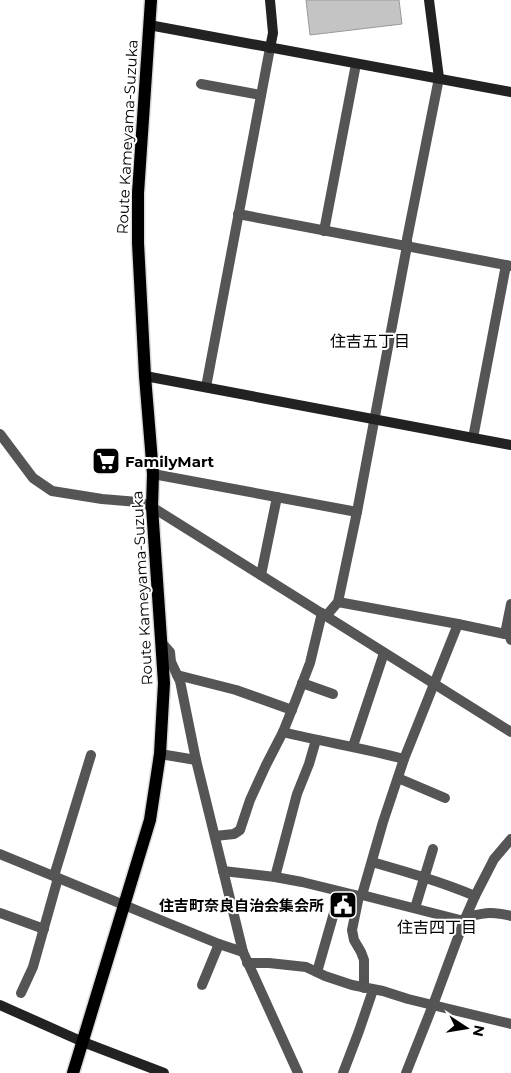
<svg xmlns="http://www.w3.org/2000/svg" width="511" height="1073" font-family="Montserrat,'Noto Sans JP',sans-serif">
	<rect width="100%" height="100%" fill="#fff"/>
	<g fill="#c4c4c4" stroke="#999">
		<polygon points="306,0 399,0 402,24 310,35"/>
		<polygon points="96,449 114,449 115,473 97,474"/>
	</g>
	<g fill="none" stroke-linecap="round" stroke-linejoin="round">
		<defs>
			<polyline id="primary" points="73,1073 150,820 160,754 164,683 152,507 153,474 145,376 138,243 138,193 151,0"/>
		</defs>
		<use href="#primary" stroke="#dbdbdb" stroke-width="15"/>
		<g stroke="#555" stroke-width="10">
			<polyline points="201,84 261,95"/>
			<polyline points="238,214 511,266"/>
			<polyline points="324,231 356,64"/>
			<polyline points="206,387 270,48"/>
			<polyline points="0,434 33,478 52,491 102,499 138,502 152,507 511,732"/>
			<polyline points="473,438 506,265"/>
			<polyline points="153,474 357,512"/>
			<polyline points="261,575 277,497"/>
			<polyline points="338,602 458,624 505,634"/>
			<polyline points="511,604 505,634 509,635 511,640"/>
			<polyline points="326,616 338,602 357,512 407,246 407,239 439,78"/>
			<polyline points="162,643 170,652 171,662 180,681 196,760 243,952 298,1073"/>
			<polyline points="177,675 236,690 292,710"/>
			<polyline points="302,683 333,694"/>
			<path d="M283,732C323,742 364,748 404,759"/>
			<polyline points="353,746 384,653"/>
			<polyline points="160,754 196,760"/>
			<polyline points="398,778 445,798"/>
			<polyline points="215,836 234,834 240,830 250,800 266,765 283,732 295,702 310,663 322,613"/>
			<polyline points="0,854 219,944 243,952"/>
			<path d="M372,862C407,872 442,882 475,896"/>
			<polyline points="223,871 275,877 302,882 359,896 362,895 464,921"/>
			<polyline points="54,876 91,755"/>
			<polyline points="275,877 297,794 309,764 316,740"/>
			<polyline points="362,895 383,822 404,759 458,624"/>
			<polyline points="359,896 352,930 354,940 361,952 364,960 364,988"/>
			<polyline points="415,908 433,849"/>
			<polyline points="0,913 44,929"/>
			<path d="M466,917C485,913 491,911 511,916"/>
			<polyline points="247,963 269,963 306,967 325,976 352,985 383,991 408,999 511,1024"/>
			<polyline points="317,972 340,892"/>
			<polyline points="202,985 219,944"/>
			<polyline points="21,993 33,967 58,878"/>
			<polyline points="343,1073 359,1031 373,990"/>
			<polyline points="406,1073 433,1005 464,921 475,896 494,859 511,839"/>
		</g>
		<g stroke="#222" stroke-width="10">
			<polyline points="270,0 273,33 270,48"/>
			<polyline points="429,0 439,78"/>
			<polyline points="149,25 511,92"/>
			<polyline points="145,376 511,445"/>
			<polyline points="0,1005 83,1042 164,1073"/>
		</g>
		<use href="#primary" stroke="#000" stroke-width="12"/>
	</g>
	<defs>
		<symbol id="supermarket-square" viewBox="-11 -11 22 22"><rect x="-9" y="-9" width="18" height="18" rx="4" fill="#000" stroke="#fff"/><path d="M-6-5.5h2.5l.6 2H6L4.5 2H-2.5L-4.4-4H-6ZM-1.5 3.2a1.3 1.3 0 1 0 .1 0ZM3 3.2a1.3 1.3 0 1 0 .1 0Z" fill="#fff"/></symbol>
		<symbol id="civic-square" viewBox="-11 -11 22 22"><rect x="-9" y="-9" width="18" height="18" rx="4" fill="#000" stroke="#fff"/><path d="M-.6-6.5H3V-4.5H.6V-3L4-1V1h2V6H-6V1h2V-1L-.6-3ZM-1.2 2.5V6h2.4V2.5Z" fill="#fff"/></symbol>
	</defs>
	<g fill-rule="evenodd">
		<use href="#supermarket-square" x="90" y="445" width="32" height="32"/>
		<use href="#civic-square" x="327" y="889" width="32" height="32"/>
	</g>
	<g text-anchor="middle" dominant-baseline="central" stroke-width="4" stroke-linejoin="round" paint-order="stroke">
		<g font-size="15" fill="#000" stroke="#fff">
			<text transform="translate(127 137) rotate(-87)">Route Kameyama-Suzuka</text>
			<text transform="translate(142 588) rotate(-93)">Route Kameyama-Suzuka</text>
		</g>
		<g font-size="15" font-weight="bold" fill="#000" stroke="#fff" text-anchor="start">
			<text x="125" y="461">FamilyMart</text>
			<text x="324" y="905" text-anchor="end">住吉町奈良自治会集会所</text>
		</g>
		<g font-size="16" fill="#000" stroke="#fff">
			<text x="370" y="341">住吉五丁目</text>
			<text x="437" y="927">住吉四丁目</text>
		</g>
	</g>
	<g transform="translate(466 1028) rotate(102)" stroke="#ffffff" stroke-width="4" paint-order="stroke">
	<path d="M0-4L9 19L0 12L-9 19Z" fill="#000000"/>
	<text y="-8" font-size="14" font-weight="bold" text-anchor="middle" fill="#000000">N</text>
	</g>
</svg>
